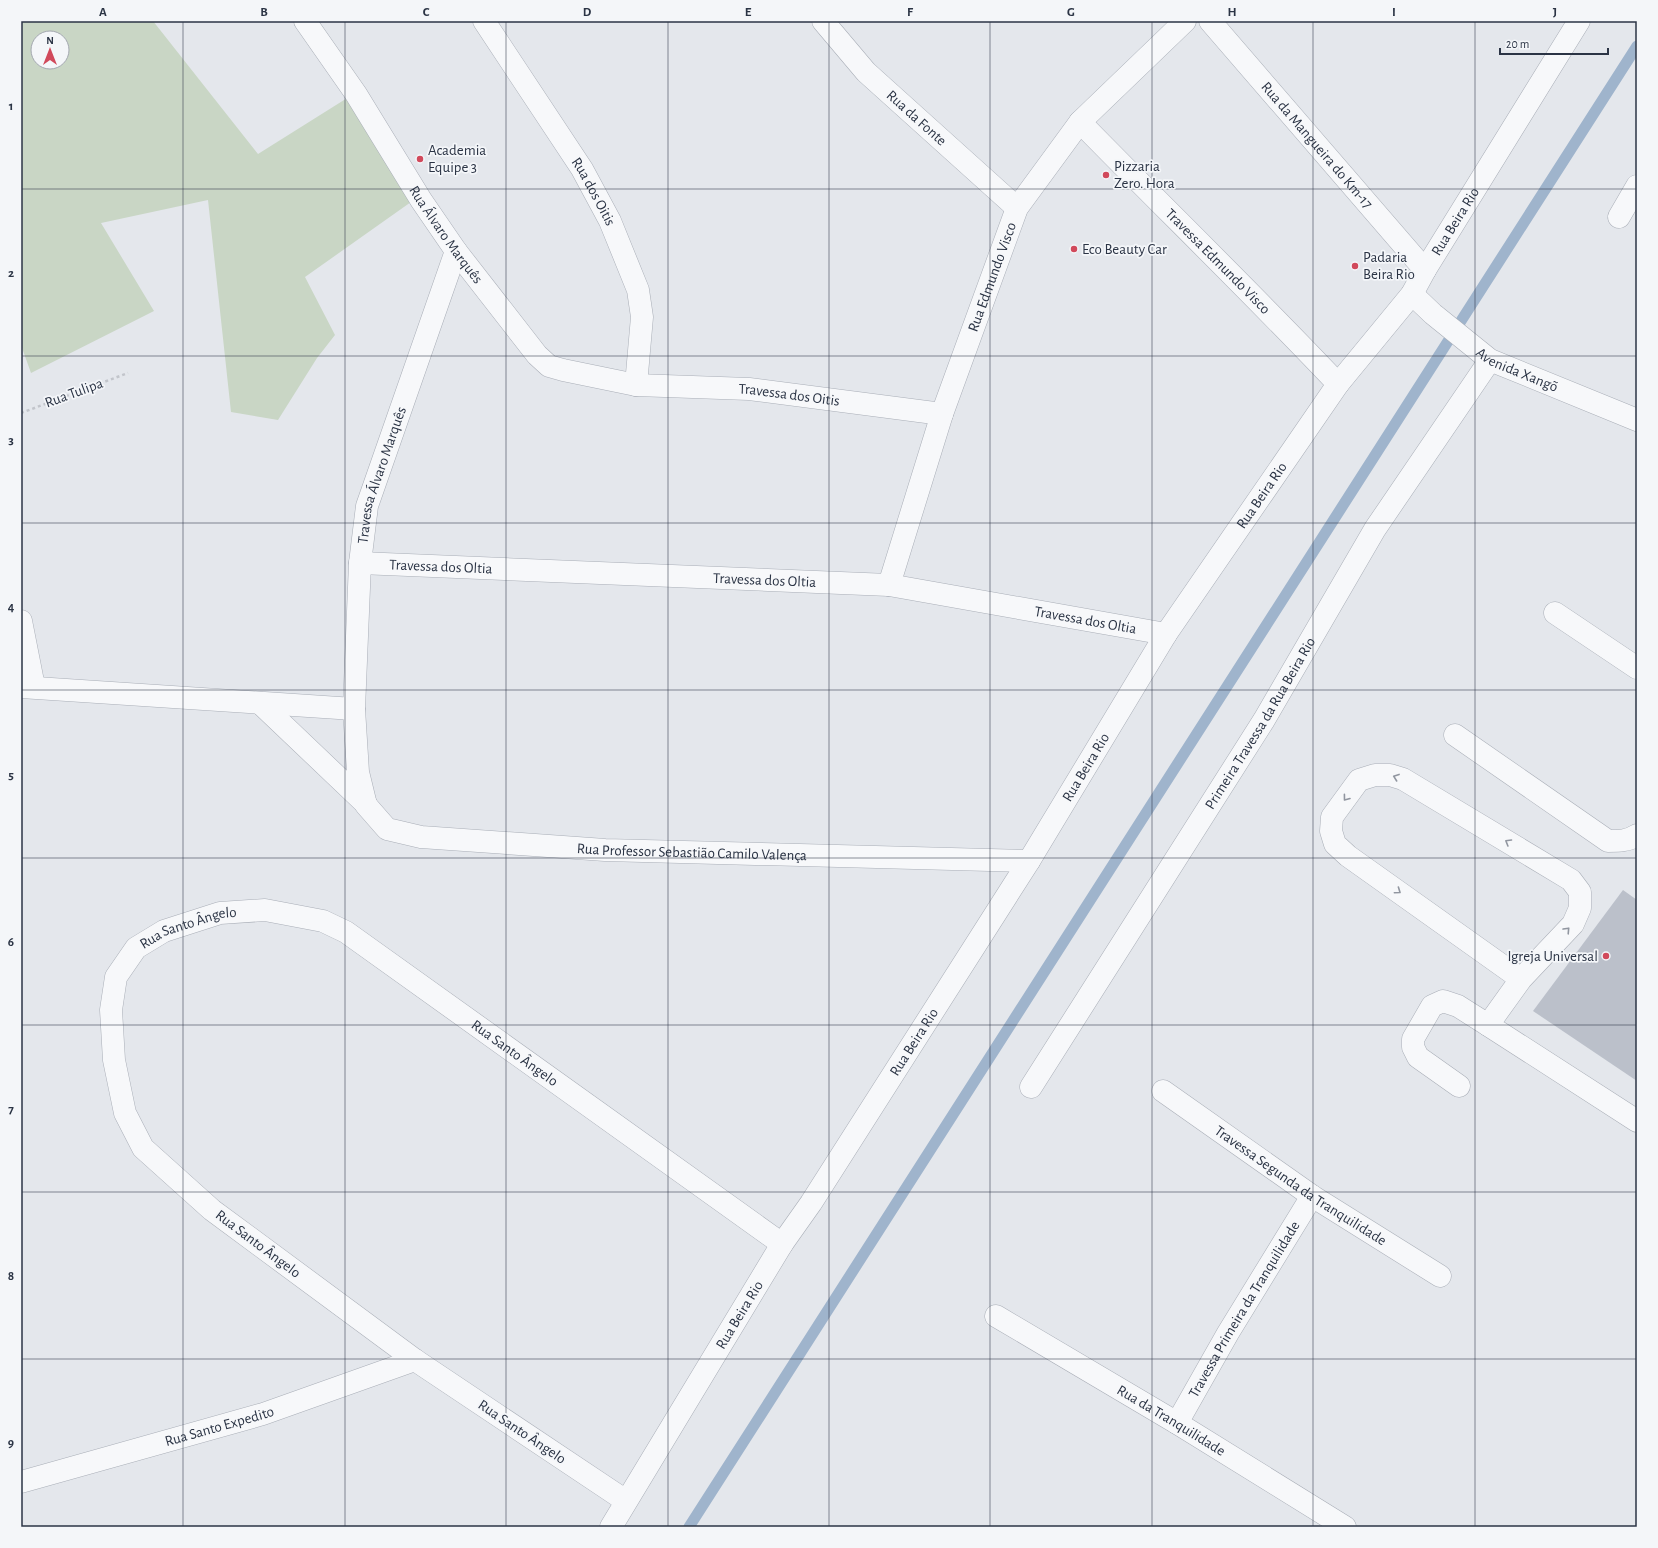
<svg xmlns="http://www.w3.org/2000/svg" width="1658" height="1548" font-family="'Alegreya Sans',sans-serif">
	<rect width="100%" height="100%" fill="#e4e7ec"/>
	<path fill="#c9d6c5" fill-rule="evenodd" d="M21,21H153L258,154L352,95L411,202L305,277L335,335L317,358L278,420L231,412L208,200L101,223L154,311L31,373L21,345ZM38,38H62V62H38Z"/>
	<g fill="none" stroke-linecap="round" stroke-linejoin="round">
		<polyline stroke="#9fb4cc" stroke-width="11" points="689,1527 1637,46"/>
	</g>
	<polygon fill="#bbc0ca" points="1623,890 1637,900 1637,1081 1533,1011"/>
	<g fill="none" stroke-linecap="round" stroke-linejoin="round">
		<defs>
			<g id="minor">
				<path id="s1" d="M305,21L356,94L421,200L456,251L537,355L549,366L563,370L636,385L749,389L942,414"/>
				<path id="s2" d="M484,21L582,169L610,221L638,290L642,317L636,385"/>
				<path id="s3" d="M823,21L866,72L1017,208"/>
				<path id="s4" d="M1210,21L1425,270"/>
				<path id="s5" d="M1080,122C1166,210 1254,295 1338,384"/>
				<polyline points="1619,217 1637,186"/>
				<path id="s6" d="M1412,294L1433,314L1490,360L1637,420"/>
				<path id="s7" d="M360,563L889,585L1166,634"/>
				<path id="s8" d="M889,585L942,414L1017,208L1080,122L1185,21"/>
				<polyline points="1555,613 1637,668"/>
				<polyline points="21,621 34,687"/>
				<path id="s9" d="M21,687L354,709L358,772L366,805L387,829L421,837L605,850L1029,861"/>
				<polyline points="260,703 366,804"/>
				<path id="s10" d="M354,709L360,563L367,506L456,251"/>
				<path d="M1455,735L1608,841C1619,841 1628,841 1637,835"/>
				<polyline points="1521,979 1348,856 1335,844 1331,831 1332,817 1359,780 1375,775 1390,775 1403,779 1571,880 1580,892 1580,908 1573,924 1521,979 1488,1025 1637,1121"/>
				<polyline points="1459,1086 1418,1057 1413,1047 1413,1039 1432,1006 1443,1001 1458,1006 1488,1025"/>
				<path id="s11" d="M1031,1087L1264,720L1375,529L1490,360"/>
				<path id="s12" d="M1163,1091L1312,1196L1440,1276"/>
				<path id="s13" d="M996,1316L1177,1423L1345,1527"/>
				<path id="s14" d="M1177,1423L1228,1333L1312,1196"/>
				<path id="s15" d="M21,1482L263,1414L415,1360"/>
				<path id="s16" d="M626,1501L415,1360L212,1210L143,1148L125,1113L114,1060L111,1010L116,977L136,948L164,931L220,913L265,910L323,921L346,932L782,1244"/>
				<path id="s17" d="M611,1527L782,1244L811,1203L1029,861L1166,634L1338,384L1412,294L1425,270L1579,21"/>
			</g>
		</defs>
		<use href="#minor" stroke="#a9aeb7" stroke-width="23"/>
		<polyline stroke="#c2c5cb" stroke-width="2.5" stroke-dasharray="3 3" stroke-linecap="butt" points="21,413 128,373"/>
		<use href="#minor" stroke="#f7f8fa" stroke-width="22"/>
	</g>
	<defs><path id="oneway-chevron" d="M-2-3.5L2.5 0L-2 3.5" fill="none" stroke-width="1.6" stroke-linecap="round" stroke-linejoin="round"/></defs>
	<g stroke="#9196a0">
		<use href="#oneway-chevron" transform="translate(1396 777) rotate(-160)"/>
		<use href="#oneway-chevron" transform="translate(1346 798) rotate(127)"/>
		<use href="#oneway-chevron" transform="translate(1508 842) rotate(-149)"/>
		<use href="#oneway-chevron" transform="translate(1398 891) rotate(35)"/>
		<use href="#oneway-chevron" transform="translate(1567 930) rotate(-47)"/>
	</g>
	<path fill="none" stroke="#2b3445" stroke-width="1" stroke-opacity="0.55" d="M183,21V1527M345,21V1527M506,21V1527M668,21V1527M829,21V1527M990,21V1527M1152,21V1527M1313,21V1527M1475,21V1527M21,189H1637M21,356H1637M21,523H1637M21,690H1637M21,858H1637M21,1025H1637M21,1192H1637M21,1359H1637"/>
	<g fill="#d1495b" stroke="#f4f6f9" stroke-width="1.5">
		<circle cx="420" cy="159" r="4"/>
		<circle cx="1106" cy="175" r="4"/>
		<circle cx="1074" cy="249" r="4"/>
		<circle cx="1355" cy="266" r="4"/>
		<circle cx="1606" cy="956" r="4"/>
	</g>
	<g text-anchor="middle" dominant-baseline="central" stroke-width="3.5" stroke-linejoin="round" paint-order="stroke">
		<g font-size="15" fill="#2b3445" stroke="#f4f6f9">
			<text stroke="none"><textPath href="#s3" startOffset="135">Rua da Fonte</textPath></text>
			<text stroke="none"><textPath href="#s4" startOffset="164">Rua da Mangueira do Km-17</textPath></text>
			<text stroke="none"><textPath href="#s2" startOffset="203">Rua dos Oitis</textPath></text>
			<text stroke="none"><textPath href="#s17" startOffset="1556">Rua Beira Rio</textPath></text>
			<text stroke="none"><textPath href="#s1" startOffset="256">Rua Álvaro Marquês</textPath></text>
			<text stroke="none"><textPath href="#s5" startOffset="196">Travessa Edmundo Visco</textPath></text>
			<text stroke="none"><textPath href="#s8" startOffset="325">Rua Edmundo Visco</textPath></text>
			<text stroke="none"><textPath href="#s6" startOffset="131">Avenida Xangõ</textPath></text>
			<text transform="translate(74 393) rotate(-20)">Rua Tulipa</text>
			<text stroke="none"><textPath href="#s1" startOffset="666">Travessa dos Oitis</textPath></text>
			<text stroke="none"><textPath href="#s10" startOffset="237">Travessa Álvaro Marquês</textPath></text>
			<text stroke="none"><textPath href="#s17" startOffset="1220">Rua Beira Rio</textPath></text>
			<text stroke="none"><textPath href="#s7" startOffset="81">Travessa dos Oltia</textPath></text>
			<text stroke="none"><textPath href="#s7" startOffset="405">Travessa dos Oltia</textPath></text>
			<text stroke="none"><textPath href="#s7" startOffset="729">Travessa dos Oltia</textPath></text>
			<text stroke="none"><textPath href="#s11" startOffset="430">Primeira Travessa da Rua Beira Rio</textPath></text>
			<text stroke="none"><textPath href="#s17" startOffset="896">Rua Beira Rio</textPath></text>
			<text stroke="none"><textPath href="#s9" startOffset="769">Rua Professor Sebastião Camilo Valença</textPath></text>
			<text stroke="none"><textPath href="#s16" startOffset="868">Rua Santo Ângelo</textPath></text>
			<text stroke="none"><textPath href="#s17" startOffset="572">Rua Beira Rio</textPath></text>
			<text stroke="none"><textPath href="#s16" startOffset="1240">Rua Santo Ângelo</textPath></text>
			<text stroke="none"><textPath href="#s12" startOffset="167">Travessa Segunda da Tranquilidade</textPath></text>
			<text transform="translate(258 1244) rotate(37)">Rua Santo Ângelo</text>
			<text stroke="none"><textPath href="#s14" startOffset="132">Travessa Primeira da Tranquilidade</textPath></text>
			<text stroke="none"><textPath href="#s17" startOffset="248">Rua Beira Rio</textPath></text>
			<text stroke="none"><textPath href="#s13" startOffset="204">Rua da Tranquilidade</textPath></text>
			<text stroke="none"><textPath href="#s15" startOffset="206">Rua Santo Expedito</textPath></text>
			<text transform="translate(522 1432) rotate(34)">Rua Santo Ângelo</text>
		</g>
		<g font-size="15" fill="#2b3445" stroke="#f4f6f9" text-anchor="start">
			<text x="428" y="150">Academia<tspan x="428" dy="17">Equipe 3</tspan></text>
			<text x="1114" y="166">Pizzaria<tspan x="1114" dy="17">Zero. Hora</tspan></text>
			<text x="1082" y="249">Eco Beauty Car</text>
			<text x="1363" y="257">Padaria<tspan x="1363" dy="17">Beira Rio</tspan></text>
			<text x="1598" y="956" text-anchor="end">Igreja Universal</text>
		</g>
	</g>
	<rect width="1658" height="1548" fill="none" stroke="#f4f6f9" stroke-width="44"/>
	<g transform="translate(50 50)"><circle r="19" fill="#f4f6f9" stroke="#a4a8b1"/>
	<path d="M0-3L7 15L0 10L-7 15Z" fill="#d1495b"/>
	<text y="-6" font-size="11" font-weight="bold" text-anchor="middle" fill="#2b3445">N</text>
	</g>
	<path d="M1500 48v6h108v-6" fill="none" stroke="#2b3445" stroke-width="2"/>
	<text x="1506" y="48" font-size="12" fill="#2b3445" stroke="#f4f6f9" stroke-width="3" paint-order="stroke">20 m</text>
	<rect x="22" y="22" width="1614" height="1504" fill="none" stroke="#2b3445" stroke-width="1.5"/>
	<g font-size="13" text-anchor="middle" font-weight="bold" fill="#2b3445">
		<text x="103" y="16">A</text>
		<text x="264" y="16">B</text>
		<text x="426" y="16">C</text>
		<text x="587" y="16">D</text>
		<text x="748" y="16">E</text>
		<text x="910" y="16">F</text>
		<text x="1071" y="16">G</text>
		<text x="1232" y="16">H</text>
		<text x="1394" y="16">I</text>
		<text x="1555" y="16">J</text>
		<text x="11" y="110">1</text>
		<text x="11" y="277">2</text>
		<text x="11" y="444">3</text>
		<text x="11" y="611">4</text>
		<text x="11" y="779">5</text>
		<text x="11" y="946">6</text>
		<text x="11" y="1113">7</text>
		<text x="11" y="1280">8</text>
		<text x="11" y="1447">9</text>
	</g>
</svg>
